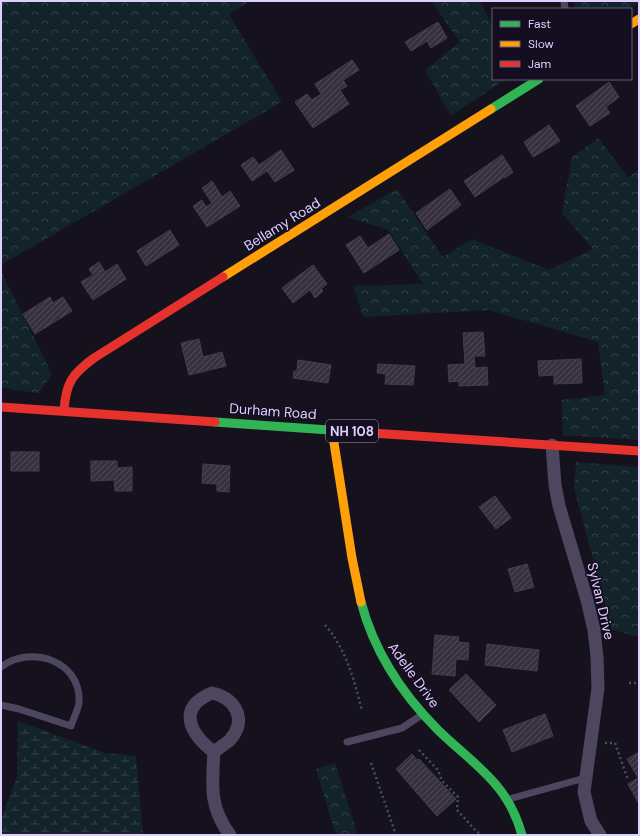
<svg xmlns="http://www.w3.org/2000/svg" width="640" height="836" font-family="'DM Sans',sans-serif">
	<defs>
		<pattern id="forest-crowns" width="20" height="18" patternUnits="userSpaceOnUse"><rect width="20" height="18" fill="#122329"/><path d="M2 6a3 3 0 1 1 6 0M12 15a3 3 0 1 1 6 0" fill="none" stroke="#344249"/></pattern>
		<pattern id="wetland-marsh" width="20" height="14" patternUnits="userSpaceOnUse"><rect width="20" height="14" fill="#122329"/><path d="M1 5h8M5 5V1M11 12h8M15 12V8" fill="none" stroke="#344249"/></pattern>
		<pattern id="building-hatch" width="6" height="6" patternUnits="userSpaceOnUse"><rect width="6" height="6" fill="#36303f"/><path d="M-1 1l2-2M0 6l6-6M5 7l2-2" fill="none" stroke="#534d5c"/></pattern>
	</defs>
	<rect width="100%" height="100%" fill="#16121d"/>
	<g fill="url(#forest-crowns)">
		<polygon points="1,1 250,1 229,14 282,102 1,265"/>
		<polygon points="431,1 480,1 493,27 493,79 506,79 451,116 425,70 460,42"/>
		<polygon points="575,1 639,1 639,3 629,9 575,9"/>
		<polygon points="599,138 628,178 639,169 639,440 563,435 562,400 605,395 598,342 489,310 363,317 353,286 423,284 388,230 348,217 397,189 443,257 472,239 549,270 593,249 562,213 572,157"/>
		<polygon points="1,271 52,374 39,393 1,388"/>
		<polygon points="576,462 639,467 639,637 612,630 574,488"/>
		<polygon points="335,763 358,835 336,835 316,769"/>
	</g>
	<polygon fill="url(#wetland-marsh)" points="18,721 105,753 136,756 143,835 1,835 1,819 17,777"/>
	<g fill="url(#building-hatch)" stroke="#443c50">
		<polygon points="438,22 447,38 431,48 427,41 411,51 405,42"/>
		<polygon points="352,60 359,70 343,80 347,86 340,90 349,104 313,128 295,102 307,94 312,100 321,94 315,84"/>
		<polygon points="609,82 619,97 606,107 610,113 590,126 576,106"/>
		<polygon points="549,125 560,141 533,157 524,142"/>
		<polygon points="281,150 294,170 275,182 267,171 252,181 241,165 253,157 259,165"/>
		<polygon points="502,155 513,172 505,178 504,177 475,197 464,181"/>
		<polygon points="212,181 222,197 230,191 240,206 207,227 193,206 202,200 206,207 212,203 202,188"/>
		<polygon points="450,189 461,205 427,230 416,213"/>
		<polygon points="170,230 179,245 146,266 137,251"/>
		<polygon points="389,234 399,250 364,273 346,245 360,236 368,248"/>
		<polygon points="99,262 105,272 117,264 126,279 93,300 81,282 93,275 89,269"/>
		<polygon points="313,265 327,284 321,289 323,291 315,298 310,290 293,303 282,288"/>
		<polygon points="50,297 53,303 63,297 72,311 35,334 23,314"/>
		<polygon points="483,332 485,356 474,356 475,368 487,367 488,385 459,386 459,381 449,382 448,365 465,364 463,333"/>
		<polygon points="199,339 203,357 222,352 226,366 189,375 181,343"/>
		<polygon points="581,359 582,383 554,384 554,375 539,376 538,361"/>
		<polygon points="298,360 331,365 328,383 293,378 294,371 297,371"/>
		<polygon points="378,364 415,366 413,385 385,384 386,374 377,373"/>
		<rect x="11" y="452" width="28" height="19"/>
		<polygon points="91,461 117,461 117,468 132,467 132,491 115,491 114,480 91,481"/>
		<polygon points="203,464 230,466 229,492 217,491 217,484 202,483"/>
		<polygon points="495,496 511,518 496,529 479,507"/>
		<polygon points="527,564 534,587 515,592 508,569"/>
		<polygon points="435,635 459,637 458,642 469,643 468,660 456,659 455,676 432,674"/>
		<polygon points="487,644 539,650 537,671 485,665"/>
		<polygon points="466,674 496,705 479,722 449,690"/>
		<polygon points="545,714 553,736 512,752 503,730"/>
		<polygon points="639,752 639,804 628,784 638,778 627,759"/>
		<polygon points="412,754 417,760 419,759 456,799 437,816 396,769"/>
	</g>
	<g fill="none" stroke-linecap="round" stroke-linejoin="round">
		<g stroke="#484f5e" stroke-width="2.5" stroke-dasharray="2 3" stroke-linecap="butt">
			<path d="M325,625C346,649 354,679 362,711"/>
			<polyline points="629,683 639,683"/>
			<polyline points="605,743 615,743 628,780"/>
			<polyline points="419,750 438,770 442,781 458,797 457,810 476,831 482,835"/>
			<polyline points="371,763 396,835"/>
		</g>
		<g stroke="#4c475e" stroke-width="7">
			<polyline points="564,1 565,9"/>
			<path d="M1,667C31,644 82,661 79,703C78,710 73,719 71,726L19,709L1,705"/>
			<polyline points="347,742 402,728 423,714"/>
			<polyline points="509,799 585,778"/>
		</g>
		<g stroke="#4c475e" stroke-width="13">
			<polyline points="552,445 555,485 559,506 587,600 594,630 597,657 598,688 584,792 591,821 600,835"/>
			<path d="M212,693C235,698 248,719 230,740C225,744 219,748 214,752C190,734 176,708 212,693Z"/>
			<path d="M214,752C212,785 209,807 230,835"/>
		</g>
		<g stroke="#30b455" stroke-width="9">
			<polyline points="491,109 539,79"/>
			<polyline points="215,422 372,433"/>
			<path d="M361,602C374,651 402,694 438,730C474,765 508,783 522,835"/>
		</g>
		<g stroke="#ff9f0a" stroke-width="9">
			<polyline points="631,24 639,19"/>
			<polyline points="223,277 491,109"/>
			<polyline points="332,430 352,558 361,602"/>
		</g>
		<g stroke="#e5322d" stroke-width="9">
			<polyline points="1,407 215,422"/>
			<path d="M64,410C66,383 72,374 94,358L223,277"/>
			<polyline points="372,433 639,451"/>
		</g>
	</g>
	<g text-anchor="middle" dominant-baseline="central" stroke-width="3" stroke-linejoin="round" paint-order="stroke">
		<rect fill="#150e21" stroke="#a295bc" stroke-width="1" x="326" y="420" width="52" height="22" rx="3"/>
		<g font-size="13" font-weight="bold" fill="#decffe">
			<text x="352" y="431">NH 108</text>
		</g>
		<g font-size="14" fill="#decffe" stroke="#150e21">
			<text transform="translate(282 224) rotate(-32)">Bellamy Road</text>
			<text transform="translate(273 411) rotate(4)">Durham Road</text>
			<text transform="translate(601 601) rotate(77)">Sylvan Drive</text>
			<text transform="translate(414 675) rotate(54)">Adelle Drive</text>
		</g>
	</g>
	<rect width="640" height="836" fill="none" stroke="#decffe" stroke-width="4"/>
	<rect x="492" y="8" width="140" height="72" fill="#150e21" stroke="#655b79"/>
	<rect x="500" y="21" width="20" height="6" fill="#30b455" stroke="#655b79"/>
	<text x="528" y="28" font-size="12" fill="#decffe">Fast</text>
	<rect x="500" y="41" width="20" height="6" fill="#ff9f0a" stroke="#655b79"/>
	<text x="528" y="48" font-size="12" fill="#decffe">Slow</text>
	<rect x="500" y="61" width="20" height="6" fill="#e5322d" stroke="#655b79"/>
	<text x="528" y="68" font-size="12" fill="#decffe">Jam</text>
</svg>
